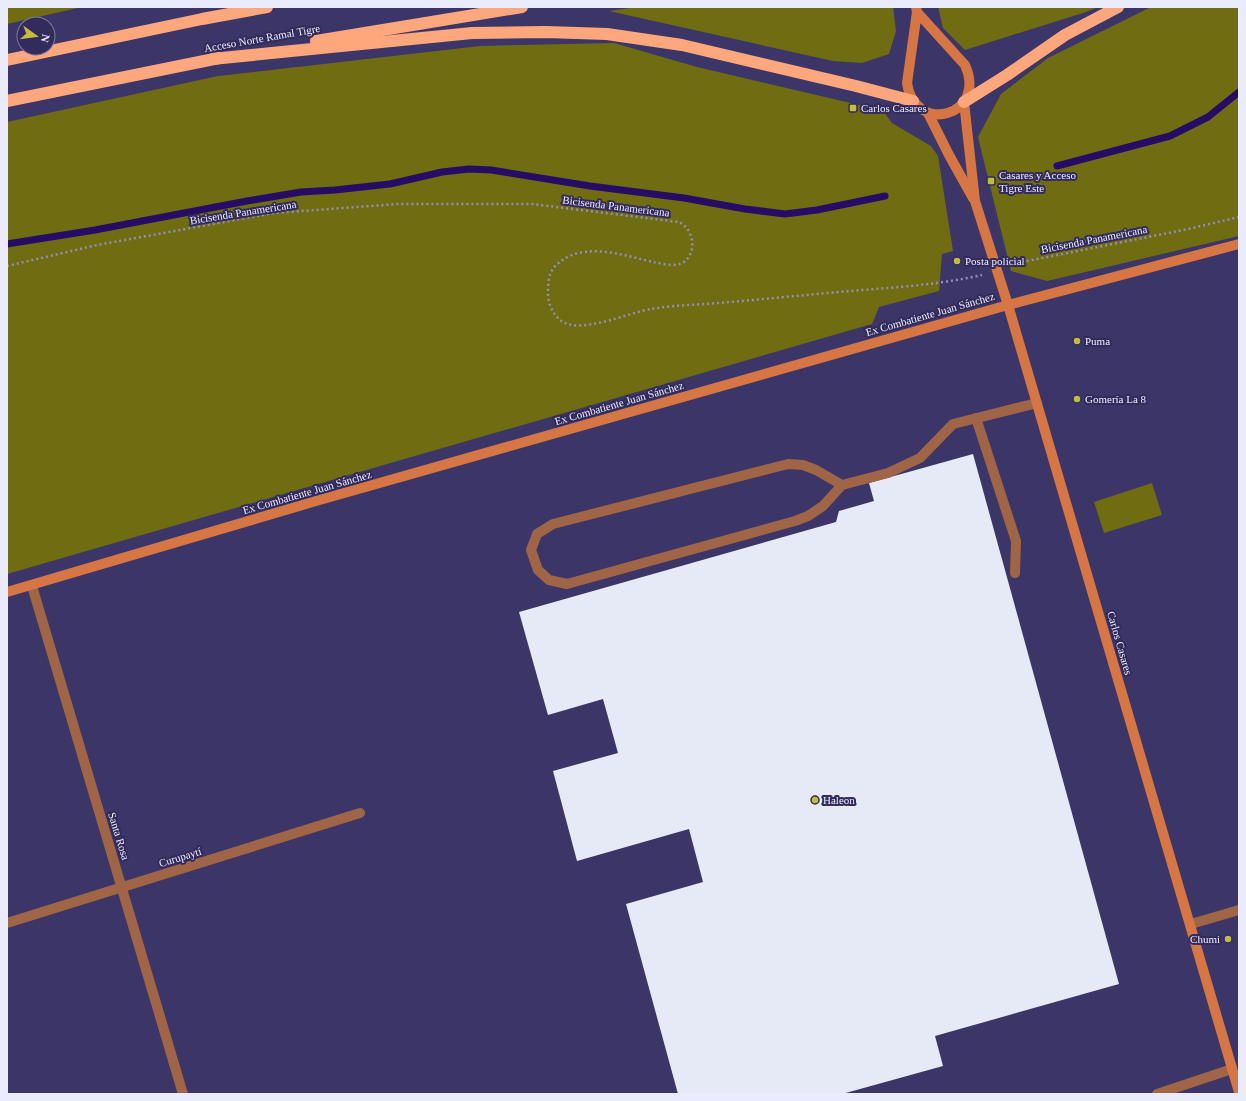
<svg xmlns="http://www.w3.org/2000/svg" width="1246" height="1101" font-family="Georgia,serif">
	<rect width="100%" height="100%" fill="#3b3667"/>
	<g fill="#706c11">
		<polygon points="7,7 82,7 7,24"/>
		<polygon points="637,7 893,7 896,31 889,54 862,63 833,61 609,11"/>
		<polygon points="938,7 1098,7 1086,12 965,50 943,28"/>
		<polygon points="1151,7 1239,7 1239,236 1047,281 1011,271 978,137 1001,94 1048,58"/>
		<polygon points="614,43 697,67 859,105 881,108 892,123 931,146 938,156 953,251 942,254 939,291 879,307 872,324 7,574 7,122 218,76 480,46"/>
		<polygon points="1152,483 1162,515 1104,533 1094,502"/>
	</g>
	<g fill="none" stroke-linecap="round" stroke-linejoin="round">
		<g stroke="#270c65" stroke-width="7">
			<polyline points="1057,166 1170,136 1208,117 1239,92"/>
			<polyline points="7,244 95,230 247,201 301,192 335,190 390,184 442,172 469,169 491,170 590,186 684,198 745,209 785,214 817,210 885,196"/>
		</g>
	</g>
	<polygon fill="#e5eaf6" points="973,454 1119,984 935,1036 943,1066 842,1094 678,1094 626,904 703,882 689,829 577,861 553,771 618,753 603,699 548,715 519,612 836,522 839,511 874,501 869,483"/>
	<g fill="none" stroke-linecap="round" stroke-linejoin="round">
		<g stroke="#9391b3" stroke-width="2.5" stroke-dasharray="2 3" stroke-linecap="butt">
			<polyline points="1012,264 1188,229 1239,217"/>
			<path d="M7,266L97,245L274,213L398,204H532L679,222C698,231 697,265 673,265C666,265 659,263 653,262C627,256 589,243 564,259C550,268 548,276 548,293C548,303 552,313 560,320C578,336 630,312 651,309C673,305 696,305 718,303C766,299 814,294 862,290C902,287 942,284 982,275"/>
		</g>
		<g stroke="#a06446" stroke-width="10">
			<polyline points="976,418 1016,541 1015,573"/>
			<polyline points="842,485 816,470 803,465 788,464 553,524 537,534 531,550 538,570 549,580 567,584 795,521 808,516 823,506 842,485 888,473 920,458 953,424 1037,403"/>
			<polyline points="1157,1094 1232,1069"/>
		</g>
		<g stroke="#a06446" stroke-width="10">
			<polyline points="32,586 183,1094"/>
			<polyline points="7,923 360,813"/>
			<polyline points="1191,924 1239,910"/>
		</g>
		<g stroke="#d67645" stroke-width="10">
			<path d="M916,7L917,12L907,83C915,136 988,116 965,65L917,12"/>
			<polyline points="964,102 975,201 1008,305 1239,1092"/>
			<polyline points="928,113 949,155 973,198"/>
			<polyline points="7,592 316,501 1008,305 1239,244"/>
		</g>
		<g stroke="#ffa77c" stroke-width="12">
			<polyline points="316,41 522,7"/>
			<polyline points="212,59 472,33 546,32 607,34 682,45 856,86 913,101"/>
			<polyline points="7,60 202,19 267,7"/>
			<polyline points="7,101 219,58"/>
			<polyline points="964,102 1007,75 1065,35 1118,7"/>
		</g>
	</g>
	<g fill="#c3bd3f" stroke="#322b5c" stroke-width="1.5">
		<rect x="849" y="104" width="8" height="8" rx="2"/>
		<rect x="987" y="177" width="8" height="8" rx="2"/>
		<circle cx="957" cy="261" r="4"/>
		<circle cx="1077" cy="341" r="4"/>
		<circle cx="1077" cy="399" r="4"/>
		<circle cx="815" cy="800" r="4"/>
		<circle cx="1228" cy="939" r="4"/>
	</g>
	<g text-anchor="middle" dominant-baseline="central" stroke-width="4" stroke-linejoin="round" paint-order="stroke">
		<g font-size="11" fill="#ebebfe" stroke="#322b5c">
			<text transform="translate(262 38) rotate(-10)">Acceso Norte Ramal Tigre</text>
			<text transform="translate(616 206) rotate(7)">Bicisenda Panamericana</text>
			<text transform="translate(243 212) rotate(-9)">Bicisenda Panamericana</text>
			<text transform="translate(1094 239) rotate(-11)">Bicisenda Panamericana</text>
			<text transform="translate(930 314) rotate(-16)">Ex Combatiente Juan Sánchez</text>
			<text transform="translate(619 403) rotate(-16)">Ex Combatiente Juan Sánchez</text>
			<text transform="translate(307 492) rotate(-16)">Ex Combatiente Juan Sánchez</text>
			<text transform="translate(1120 643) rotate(74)">Carlos Casares</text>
			<text transform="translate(119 836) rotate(73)">Santa Rosa</text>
			<text transform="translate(180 857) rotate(-17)">Curupaytí</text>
		</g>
		<g font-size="11" fill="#ebebfe" stroke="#322b5c" text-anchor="start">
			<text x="861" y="108">Carlos Casares</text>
			<text x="999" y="175">Casares y Acceso<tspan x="999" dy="13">Tigre Este</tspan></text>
			<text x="965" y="261">Posta policial</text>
			<text x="1085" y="341">Puma</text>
			<text x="1085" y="399">Gomería La 8</text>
			<text x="823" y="800">Haleon</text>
			<text x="1220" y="939" text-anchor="end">Chumi</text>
		</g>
	</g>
	<rect width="1246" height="1101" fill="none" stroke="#ebebfe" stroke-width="16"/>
	<g transform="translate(36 36) rotate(104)"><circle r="19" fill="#322b5c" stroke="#7c789d"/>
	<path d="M0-3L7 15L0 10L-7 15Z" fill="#c3bd3f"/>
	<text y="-6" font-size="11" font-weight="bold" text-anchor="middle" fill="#ebebfe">N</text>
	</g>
</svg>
